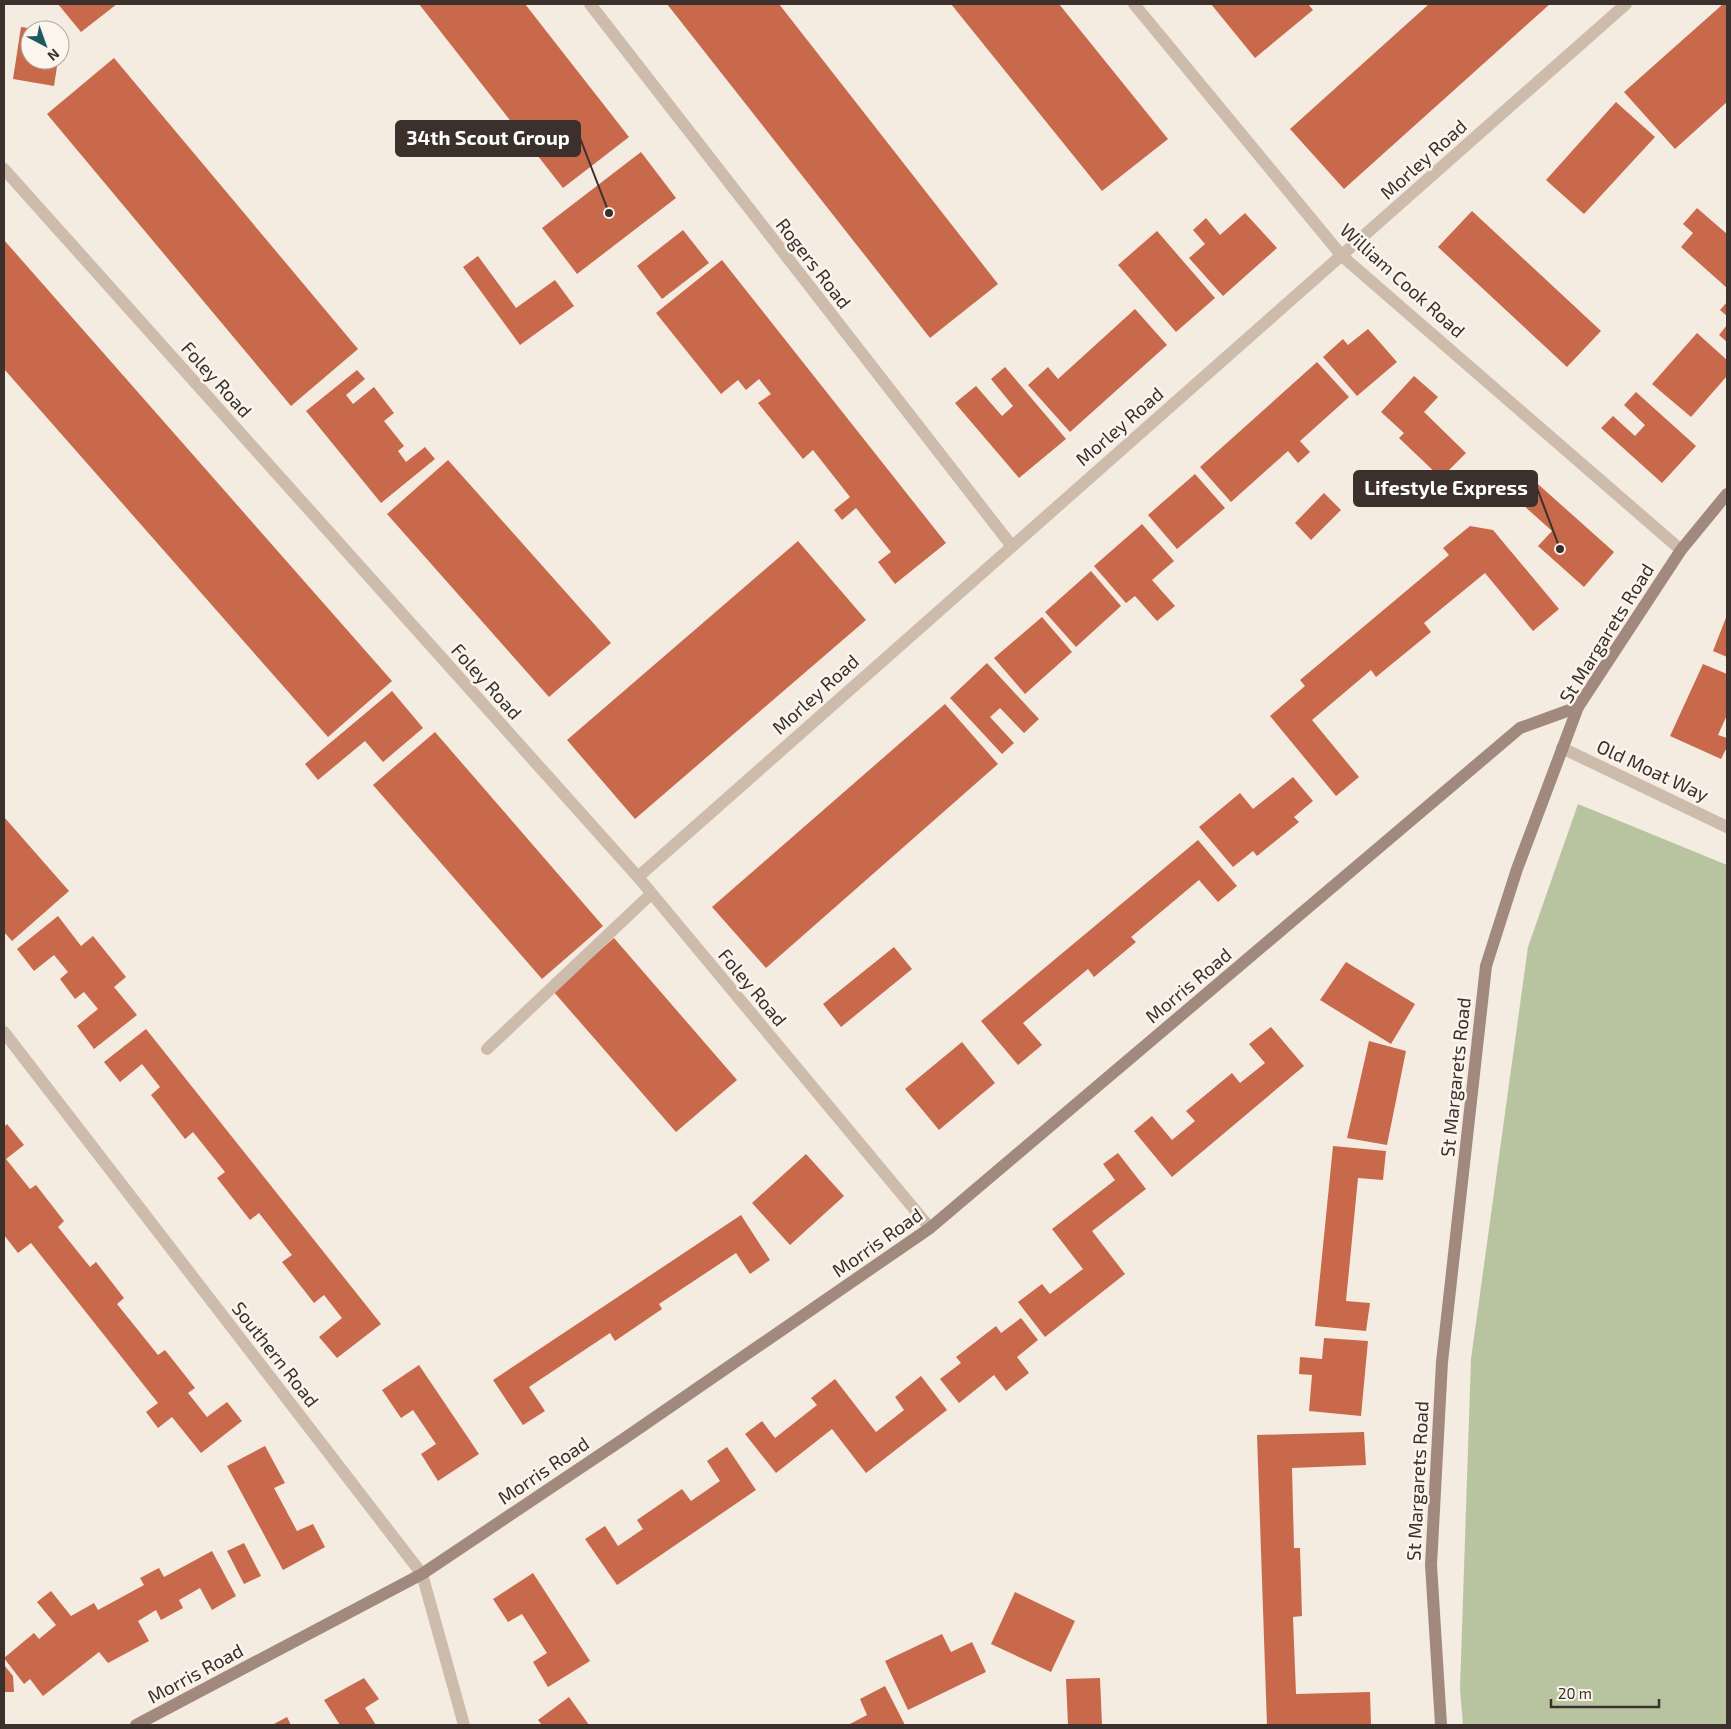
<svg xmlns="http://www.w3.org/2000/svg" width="1731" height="1729" font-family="'Exo 2',sans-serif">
	<rect width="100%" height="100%" fill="#f4ebe1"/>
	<polygon fill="#b8c4a0" points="1578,804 1727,865 1727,1725 1463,1725 1460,1689 1471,1359 1528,947"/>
	<g fill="#c8694b">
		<polygon points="58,4 117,4 81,32"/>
		<polygon points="419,4 525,4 629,137 563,188"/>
		<polygon points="667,4 779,4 998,284 930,338"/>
		<polygon points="951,4 1059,4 1168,139 1102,191"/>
		<polygon points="1211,4 1308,4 1313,10 1255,58"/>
		<polygon points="1429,4 1550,4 1344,189 1290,129"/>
		<polygon points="1723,4 1727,4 1727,102 1675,149 1624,92"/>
		<polygon points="21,27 35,29 30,30 30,60 58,60 54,86 13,79"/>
		<polygon points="114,58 358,349 291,406 47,114"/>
		<polygon points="1616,102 1655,137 1584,214 1546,180"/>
		<polygon points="641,152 676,198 577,274 542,228"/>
		<polygon points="1697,208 1727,234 1727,288 1681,247 1693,233 1683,224"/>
		<polygon points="1472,211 1601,331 1567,367 1438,247"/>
		<polygon points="1245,213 1277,248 1223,296 1189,258 1205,244 1193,230 1206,218 1220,235"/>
		<polygon points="683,230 709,263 662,299 637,266"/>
		<polygon points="1157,231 1215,298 1176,332 1118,265"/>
		<polygon points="4,240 392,681 328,737 4,369"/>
		<polygon points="478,256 516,308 555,280 574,306 520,345 463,267"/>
		<polygon points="722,260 946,543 895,584 878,562 891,552 856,508 842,520 834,510 850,497 813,450 803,459 758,403 771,394 759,379 746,390 738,380 721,394 656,313"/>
		<polygon points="1727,302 1727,316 1720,310"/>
		<polygon points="1135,309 1167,345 1070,432 1028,385 1048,367 1058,379"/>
		<polygon points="1727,325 1727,342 1719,335"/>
		<polygon points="1368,329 1397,362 1357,396 1323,357 1343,339 1348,345"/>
		<polygon points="1697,333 1727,360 1727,376 1691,417 1652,384"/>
		<polygon points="1317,362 1349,397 1300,441 1310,452 1298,463 1288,451 1231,502 1200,467"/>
		<polygon points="1005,367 1066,439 1019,478 955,403 976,386 1002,416 1013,406 991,379"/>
		<polygon points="357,370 365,379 346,395 353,404 374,387 394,413 384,421 404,446 398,451 406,462 425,447 435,459 381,503 306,411"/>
		<polygon points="1414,376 1438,397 1424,412 1466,453 1441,478 1399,438 1404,433 1381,412"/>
		<polygon points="1636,392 1696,446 1662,483 1601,428 1613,416 1635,436 1645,425 1624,405"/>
		<polygon points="448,460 611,643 549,697 387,514"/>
		<polygon points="1195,474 1225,508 1177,549 1148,515"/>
		<polygon points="1530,477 1614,552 1584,587 1538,546 1552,531 1513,496"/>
		<polygon points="1324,493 1341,510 1311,540 1295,523"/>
		<polygon points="1142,524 1174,561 1152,580 1175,606 1157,621 1135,596 1126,603 1094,566"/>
		<polygon points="1470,526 1493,530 1559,609 1533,631 1485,573 1424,623 1431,632 1376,677 1371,670 1312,720 1359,777 1336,796 1270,716 1305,686 1300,680 1449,555 1443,548"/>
		<polygon points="798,541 866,620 635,819 567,740"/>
		<polygon points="1091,571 1121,606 1076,647 1045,612"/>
		<polygon points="1727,615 1727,657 1713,651"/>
		<polygon points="1042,617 1072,652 1025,694 994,658"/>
		<polygon points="987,663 1039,719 1024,733 1000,708 990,717 1014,743 1002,754 950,698"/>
		<polygon points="1703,664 1727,674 1727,715 1718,735 1727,738 1727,747 1721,759 1670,736"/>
		<polygon points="392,691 423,728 383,762 365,741 318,780 305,764"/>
		<polygon points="945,704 998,764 766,968 712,907"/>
		<polygon points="435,732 603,926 542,979 373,785"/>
		<polygon points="1293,777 1313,801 1294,817 1299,822 1257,856 1253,851 1233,867 1199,827 1240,793 1253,809"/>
		<polygon points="4,817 69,891 12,941 4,932"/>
		<polygon points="1198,840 1237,886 1218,902 1199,880 1131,937 1136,942 1094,977 1088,969 1023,1023 1042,1045 1018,1065 981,1021"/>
		<polygon points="58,916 81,946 93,936 126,977 114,987 137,1015 94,1049 77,1026 98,1009 84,992 75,999 60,979 68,972 54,955 34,971 17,949"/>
		<polygon points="614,938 737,1080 676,1132 553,991"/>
		<polygon points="894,947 912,969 841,1027 823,1004"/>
		<polygon points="1346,962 1415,1004 1391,1044 1320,1000"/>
		<polygon points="1271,1027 1304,1066 1172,1177 1134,1131 1152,1116 1172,1140 1195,1121 1186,1111 1232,1073 1240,1083 1265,1063 1249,1044"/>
		<polygon points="146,1029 381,1324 337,1358 319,1337 342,1318 324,1295 314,1303 282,1262 292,1255 259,1213 250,1220 217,1178 225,1172 193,1132 185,1139 151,1095 160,1087 142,1064 120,1082 104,1062"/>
		<polygon points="1369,1041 1406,1051 1387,1145 1347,1138"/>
		<polygon points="962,1042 995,1083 939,1130 905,1089"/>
		<polygon points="7,1124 24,1145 6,1159 30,1189 36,1185 64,1221 58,1227 90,1267 96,1262 124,1298 117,1304 158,1355 165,1350 195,1388 188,1393 207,1417 227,1402 242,1421 201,1453 172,1417 158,1428 146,1412 158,1403 31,1243 18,1253 4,1235 4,1127"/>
		<polygon points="1333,1146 1386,1151 1383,1180 1358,1178 1346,1301 1370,1303 1366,1331 1315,1326"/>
		<polygon points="1118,1153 1146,1189 1092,1231 1125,1274 1045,1337 1018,1302 1042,1284 1050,1294 1083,1269 1052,1229 1115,1180 1103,1164"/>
		<polygon points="806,1154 844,1196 790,1245 752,1203"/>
		<polygon points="741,1215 770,1260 750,1274 736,1253 659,1304 662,1309 615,1341 610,1333 529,1387 545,1411 523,1425 493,1380"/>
		<polygon points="1021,1318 1038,1340 1017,1357 1029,1373 1006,1391 994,1375 959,1403 940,1379 961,1363 956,1357 996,1326 1001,1333"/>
		<polygon points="1324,1338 1368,1341 1361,1416 1309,1411 1312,1375 1299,1374 1300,1357 1322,1359"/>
		<polygon points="419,1365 479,1454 438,1481 421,1454 436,1444 413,1410 401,1418 382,1390"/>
		<polygon points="921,1376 947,1410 866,1473 832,1429 776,1473 745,1434 762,1421 775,1438 817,1405 811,1398 835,1379 876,1432 904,1410 895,1397"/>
		<polygon points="1364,1432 1366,1465 1292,1468 1294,1548 1300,1548 1302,1616 1293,1617 1296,1694 1370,1692 1371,1725 1267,1725 1257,1435"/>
		<polygon points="265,1446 285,1483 274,1488 297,1531 313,1524 325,1547 283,1570 227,1466"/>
		<polygon points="727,1447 756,1490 617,1585 585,1539 605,1526 618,1546 643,1529 637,1520 682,1489 691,1501 720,1481 707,1461"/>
		<polygon points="244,1543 261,1576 244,1584 227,1551"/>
		<polygon points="212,1551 236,1596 212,1610 200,1588 179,1600 183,1608 161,1620 156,1610 138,1621 149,1641 108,1663 99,1652 43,1696 30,1679 24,1684 4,1658 34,1633 39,1639 56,1625 37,1602 51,1591 71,1616 94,1603 98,1610 144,1585 140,1578 159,1568 164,1577"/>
		<polygon points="533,1573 590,1661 548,1687 533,1662 547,1653 522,1614 508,1622 493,1599"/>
		<polygon points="1015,1592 1075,1621 1051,1672 991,1644"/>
		<polygon points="942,1634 951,1652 972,1642 986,1672 908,1710 885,1661"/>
		<polygon points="4,1665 13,1676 14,1692 4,1692"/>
		<polygon points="364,1678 379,1699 365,1708 376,1725 340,1725 324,1700"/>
		<polygon points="1100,1678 1102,1725 1068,1725 1066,1679"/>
		<polygon points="885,1686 905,1725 848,1725 867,1715 860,1699"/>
		<polygon points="569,1697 589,1725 542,1725 538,1720"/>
		<polygon points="287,1717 291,1725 272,1725"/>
	</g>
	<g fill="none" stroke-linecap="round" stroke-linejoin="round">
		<polyline stroke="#cdbbac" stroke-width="12" points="487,1049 651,894"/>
		<g stroke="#cdbbac" stroke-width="12">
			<polyline points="590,4 1011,545"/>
			<polyline points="1134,4 1342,256 1681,550"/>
			<polyline points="4,169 638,877 930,1228"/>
			<polyline points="1562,748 1727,827"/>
			<polyline points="638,877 1626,4"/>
			<polyline points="4,1032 422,1574 464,1725"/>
		</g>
		<g stroke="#a18a7d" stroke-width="12">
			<polyline points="136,1725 422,1574 625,1438 930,1228 1520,728 1578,707"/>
			<polyline points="1441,1725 1431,1565 1442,1362 1486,966 1517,869 1578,707 1681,550 1727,494"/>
		</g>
	</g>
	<g text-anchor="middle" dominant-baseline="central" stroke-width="5" stroke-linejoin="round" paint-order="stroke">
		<g font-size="19" fill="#3b302b" stroke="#fbf5ee">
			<text transform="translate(1423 159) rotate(-42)">Morley Road</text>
			<text transform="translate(814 263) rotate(52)">Rogers Road</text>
			<text transform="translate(1403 280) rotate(42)">William Cook Road</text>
			<text transform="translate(217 379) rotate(48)">Foley Road</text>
			<text transform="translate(1119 426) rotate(-41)">Morley Road</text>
			<text transform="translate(1606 633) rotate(-58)">St Margarets Road</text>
			<text transform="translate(487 681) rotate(48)">Foley Road</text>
			<text transform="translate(815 694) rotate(-42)">Morley Road</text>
			<text transform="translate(1653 770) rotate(25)">Old Moat Way</text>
			<text transform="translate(1188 985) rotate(-40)">Morris Road</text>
			<text transform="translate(753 987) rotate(50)">Foley Road</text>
			<text transform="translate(1455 1077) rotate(-84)">St Margarets Road</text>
			<text transform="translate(877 1242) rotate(-35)">Morris Road</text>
			<text transform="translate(276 1354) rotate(52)">Southern Road</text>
			<text transform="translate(543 1470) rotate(-34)">Morris Road</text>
			<text transform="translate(1417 1481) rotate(-87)">St Margarets Road</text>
			<text transform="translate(195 1673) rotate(-28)">Morris Road</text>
		</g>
	</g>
	<path fill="none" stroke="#3b302b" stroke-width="2" d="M609 213L580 138M1560 549L1537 488"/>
	<g fill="#3b302b" stroke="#fbf5ee" stroke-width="2">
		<circle cx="609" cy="213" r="5"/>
		<circle cx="1560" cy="549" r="5"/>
	</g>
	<g fill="#3b302b" stroke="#3b302b" stroke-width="2">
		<rect x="396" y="121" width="184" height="35" rx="5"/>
		<rect x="1354" y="471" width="183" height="35" rx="5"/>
	</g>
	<g font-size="20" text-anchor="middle" font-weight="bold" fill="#fff">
		<text x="488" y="145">34th Scout Group</text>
		<text x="1446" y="495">Lifestyle Express</text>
	</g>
	<rect width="1731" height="1729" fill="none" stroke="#3b302b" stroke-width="10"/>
	<g transform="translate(45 45) rotate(139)"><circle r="24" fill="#fbf5ee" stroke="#aea6a0"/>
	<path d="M0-4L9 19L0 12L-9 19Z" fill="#1f5a5e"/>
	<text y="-8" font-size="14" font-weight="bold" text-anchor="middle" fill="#3b302b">N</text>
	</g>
	<path d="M1551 1699v8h108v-8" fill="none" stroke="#3b302b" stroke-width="2.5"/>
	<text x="1558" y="1699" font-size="15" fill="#3b302b" stroke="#fbf5ee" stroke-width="4" paint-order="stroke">20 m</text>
</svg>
